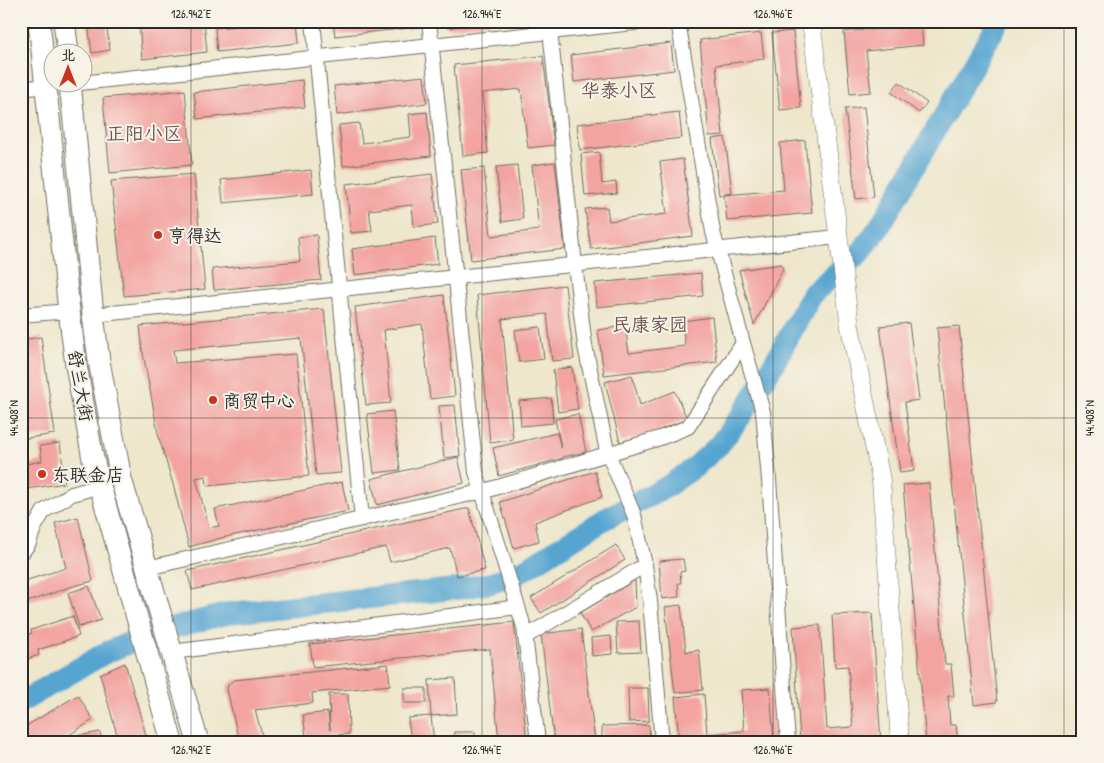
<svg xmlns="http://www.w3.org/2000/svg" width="1104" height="763" font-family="'Patrick Hand','LXGW WenKai TC',sans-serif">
	<rect width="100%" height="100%" fill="#f7f3e8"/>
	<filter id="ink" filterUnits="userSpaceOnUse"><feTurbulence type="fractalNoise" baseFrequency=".02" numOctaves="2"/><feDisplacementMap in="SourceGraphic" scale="10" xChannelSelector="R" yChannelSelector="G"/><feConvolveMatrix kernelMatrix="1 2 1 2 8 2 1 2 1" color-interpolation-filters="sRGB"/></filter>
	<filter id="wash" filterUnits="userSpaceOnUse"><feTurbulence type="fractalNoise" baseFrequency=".0096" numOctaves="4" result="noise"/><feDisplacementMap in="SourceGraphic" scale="20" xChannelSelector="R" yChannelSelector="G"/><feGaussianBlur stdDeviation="1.12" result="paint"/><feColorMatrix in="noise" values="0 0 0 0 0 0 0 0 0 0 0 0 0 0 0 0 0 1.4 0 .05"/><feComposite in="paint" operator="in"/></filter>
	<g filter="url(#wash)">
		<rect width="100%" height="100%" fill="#eee7cc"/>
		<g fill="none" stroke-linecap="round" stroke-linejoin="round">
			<polyline stroke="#57a5d1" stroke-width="22" points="21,702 107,652 156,632 230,613 464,588 491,583 514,576 605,519 663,489 694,468 719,445 741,416 773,365 813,293 862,251 881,224 999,21"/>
		</g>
		<g id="blocks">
			<g fill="#f3a4a1">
				<polygon points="139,21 204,21 207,52 142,59"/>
				<polygon points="272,21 297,21 299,43 217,52 215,28 273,23"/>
				<polygon points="333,21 419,21 419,27 335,36"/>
				<polygon points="446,21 493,21 493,22 447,28"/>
				<polygon points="106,22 110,50 92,53 88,24"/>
				<polygon points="921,24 923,45 866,51 871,92 850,94 844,32"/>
				<polygon points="793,31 801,108 780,110 772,33"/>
				<polygon points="761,33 764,59 716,65 723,135 709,136 700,40"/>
				<polygon points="671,43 674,70 574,82 571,55"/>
				<polygon points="543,56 554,145 528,148 521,89 482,93 488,153 463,156 454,65"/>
				<polygon points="424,76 427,103 337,115 334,86"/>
				<polygon points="302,80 305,107 197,119 194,92"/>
				<polygon points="899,82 927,103 919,113 891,92"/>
				<polygon points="185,90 192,165 110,173 103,98"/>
				<polygon points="864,107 874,197 856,199 845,109"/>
				<polygon points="427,112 431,156 343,166 339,125 359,123 362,143 411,137 409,114"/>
				<polygon points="679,112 682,138 580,150 577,124"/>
				<polygon points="725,137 732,193 719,195 712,139"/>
				<polygon points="805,140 812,213 727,221 724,195 784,190 780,143"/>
				<polygon points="599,152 602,184 616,182 617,193 585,196 581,154"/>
				<polygon points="683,159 693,236 591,249 585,209 607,207 609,221 667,214 660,162"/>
				<polygon points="555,162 565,249 471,260 461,170 484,168 491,236 539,230 532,165"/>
				<polygon points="517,165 523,219 502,222 496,167"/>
				<polygon points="311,170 313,194 223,203 221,180"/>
				<polygon points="194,174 205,289 124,296 111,181"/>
				<polygon points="432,174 438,224 414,227 412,205 369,210 372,231 351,233 346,184"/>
				<polygon points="317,235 321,280 214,290 212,269 300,261 298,237"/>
				<polygon points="435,238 438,264 355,275 352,249"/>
				<polygon points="781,264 783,269 754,325 739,270"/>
				<polygon points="21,268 22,268 27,303 21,303"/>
				<polygon points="701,273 703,296 597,307 595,283"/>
				<polygon points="565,285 574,359 552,361 547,314 502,319 513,440 490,443 477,295"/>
				<polygon points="444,295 455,396 430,399 422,324 384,330 391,403 366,405 355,307"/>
				<polygon points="324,309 341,473 316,475 301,338 173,350 175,363 296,354 309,476 207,486 206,476 196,478 209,528 219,526 215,509 342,482 348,511 221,538 189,547 173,484 159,438 143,353 140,326"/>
				<polygon points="712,317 717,362 604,375 598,330 625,326 629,353 685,346 682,321"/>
				<polygon points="909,323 919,400 905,402 914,471 900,473 880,326"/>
				<polygon points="959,326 997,702 974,705 937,328"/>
				<polygon points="540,327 544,359 519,362 515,330"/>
				<polygon points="41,337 55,434 21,439 21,416 25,415 21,386 21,340"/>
				<polygon points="572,367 578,409 558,412 553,370"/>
				<polygon points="632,375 640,405 675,391 687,419 647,435 620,442 605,382"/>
				<polygon points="551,398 553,423 521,426 519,401"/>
				<polygon points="455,405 460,456 444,458 439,406"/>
				<polygon points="393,411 400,470 374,473 367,414"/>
				<polygon points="578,414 586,452 563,457 563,458 499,476 493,448 557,433 561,448 555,419"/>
				<polygon points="60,443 65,483 21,490 21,465 42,461 40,446"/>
				<polygon points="458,457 464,483 377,505 371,479"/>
				<polygon points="595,471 602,497 535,522 539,541 514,548 500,502"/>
				<polygon points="929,483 945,664 951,664 954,696 948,696 950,725 956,725 958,742 926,742 903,485"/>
				<polygon points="469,508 485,570 457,576 450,548 390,562 386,547 192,590 187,571"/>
				<polygon points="78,517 93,581 70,587 22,604 21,582 66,568 55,523"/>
				<polygon points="616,545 625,560 541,613 531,598"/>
				<polygon points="683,559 685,571 680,572 681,583 678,583 679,597 662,599 659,561"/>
				<polygon points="635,580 636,607 591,632 580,613"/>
				<polygon points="89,586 101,620 79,627 68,593"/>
				<polygon points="681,605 686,652 699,650 703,690 675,693 665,607"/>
				<polygon points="872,613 881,742 800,742 793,627 820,625 827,729 853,727 848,666 835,667 832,615"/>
				<polygon points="73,616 79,636 38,650 39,655 21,661 21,637 32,633 31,630"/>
				<polygon points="639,621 641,652 618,653 616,622"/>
				<polygon points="514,622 527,742 499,742 490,649 313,667 310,644"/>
				<polygon points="581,629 595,742 554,742 541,634"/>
				<polygon points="611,636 612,654 592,656 591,638"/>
				<polygon points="125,663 148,742 119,742 100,674"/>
				<polygon points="388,664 390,685 312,693 313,703 255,710 264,742 239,742 227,689 228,685 234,680"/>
				<polygon points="455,678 457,714 431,716 434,742 411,742 408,718 431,716 429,680"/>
				<rect x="404" y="688" width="22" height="15"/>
				<polygon points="628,688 648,688 649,721 629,722"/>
				<polygon points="770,688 774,742 679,742 675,697 704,694 707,734 744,731 741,690"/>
				<polygon points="329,694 348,694 349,734 330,735 306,737 303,715 328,712 330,730"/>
				<polygon points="78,695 93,720 58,742 21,742 21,729"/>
				<polygon points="649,725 650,742 602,742 602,726"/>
				<polygon points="100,732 102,742 79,742 78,736"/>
				<rect x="454" y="732" width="21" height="10"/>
			</g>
		</g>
	</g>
	<g filter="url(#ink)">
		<use href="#blocks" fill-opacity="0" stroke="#6f6d63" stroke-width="1"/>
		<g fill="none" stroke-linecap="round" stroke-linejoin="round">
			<defs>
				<g id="minor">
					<polyline points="313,21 362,519"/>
					<polyline points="429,21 476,472 524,627 538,742"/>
					<polyline points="549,21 575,265 585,346 607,451 634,515 645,565 650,601 662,742"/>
					<polyline points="678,21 713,232 743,343 763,412 769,480 788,742"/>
					<polyline points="71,84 652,21"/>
					<polyline points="21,89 46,86"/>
					<polyline points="21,315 69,311"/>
					<polyline points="93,315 838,237"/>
					<polyline points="21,554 29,543 34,528 44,511 72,494 100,486"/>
					<polyline points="147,568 488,490 660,438 688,427 743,343"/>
					<polyline points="525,637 645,565"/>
					<polyline points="172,652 518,607"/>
				</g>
				<polyline id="tertiary" points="811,21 850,327 881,480 900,742"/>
				<g id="primary">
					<polyline points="39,21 69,311 76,365 93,459 100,486 172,742"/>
					<polyline points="64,21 68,52"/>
					<polyline points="70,82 93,315 99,361 121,479 198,742"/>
				</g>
			</defs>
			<use href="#minor" stroke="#6f6d63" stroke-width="16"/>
			<use href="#tertiary" stroke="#6f6d63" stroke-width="19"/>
			<use href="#primary" stroke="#6f6d63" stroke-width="23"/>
			<use href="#minor" stroke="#fff" stroke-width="14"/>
			<use href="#tertiary" stroke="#fff" stroke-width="18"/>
			<use href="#primary" stroke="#fff" stroke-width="21"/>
		</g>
	</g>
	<path fill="none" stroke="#2b2b2b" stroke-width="1" stroke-opacity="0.45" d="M191,21V742M482,21V742M773,21V742M1064,21V742M21,418H1083"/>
	<g fill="#c8321e" stroke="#f7f3e8" stroke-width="2">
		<circle cx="158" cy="235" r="5"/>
		<circle cx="213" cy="400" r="5"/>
		<circle cx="42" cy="474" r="5"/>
	</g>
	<g text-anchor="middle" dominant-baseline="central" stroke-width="4" stroke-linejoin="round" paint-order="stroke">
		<g font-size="18" fill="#2b2b2b" stroke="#f7f3e8" text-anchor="start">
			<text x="168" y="235">亨得达</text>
			<text x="223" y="400">商贸中心</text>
			<text x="52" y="474">东联金店</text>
		</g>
		<g font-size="18" fill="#2b2b2b" stroke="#f7f3e8">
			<text transform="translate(81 386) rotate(80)">舒兰大街</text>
		</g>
		<g font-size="19" fill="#715554" stroke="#f7f3e8">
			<text x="619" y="90">华泰小区</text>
			<text x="144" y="133">正阳小区</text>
			<text x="650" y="324">民康家园</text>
		</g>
	</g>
	<rect width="1104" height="763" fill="none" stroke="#f7f3e8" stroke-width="55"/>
	<g transform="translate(68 68)"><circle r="24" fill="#f7f3e8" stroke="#a5a39c"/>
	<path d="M0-4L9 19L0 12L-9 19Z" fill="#c8321e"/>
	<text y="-8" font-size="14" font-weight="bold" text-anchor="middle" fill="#2b2b2b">北</text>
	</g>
	<rect x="28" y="28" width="1048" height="708" fill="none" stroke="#2b2b2b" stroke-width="2"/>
	<g font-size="12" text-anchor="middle" fill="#2b2b2b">
		<text x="191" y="18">126.942°E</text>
		<text x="482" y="18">126.944°E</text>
		<text x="773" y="18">126.946°E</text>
		<text transform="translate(14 418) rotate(-90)" y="4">44.408°N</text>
		<text transform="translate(1090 418) rotate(-90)" y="4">44.408°N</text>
		<text x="191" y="754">126.942°E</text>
		<text x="482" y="754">126.944°E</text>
		<text x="773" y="754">126.946°E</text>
	</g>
</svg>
